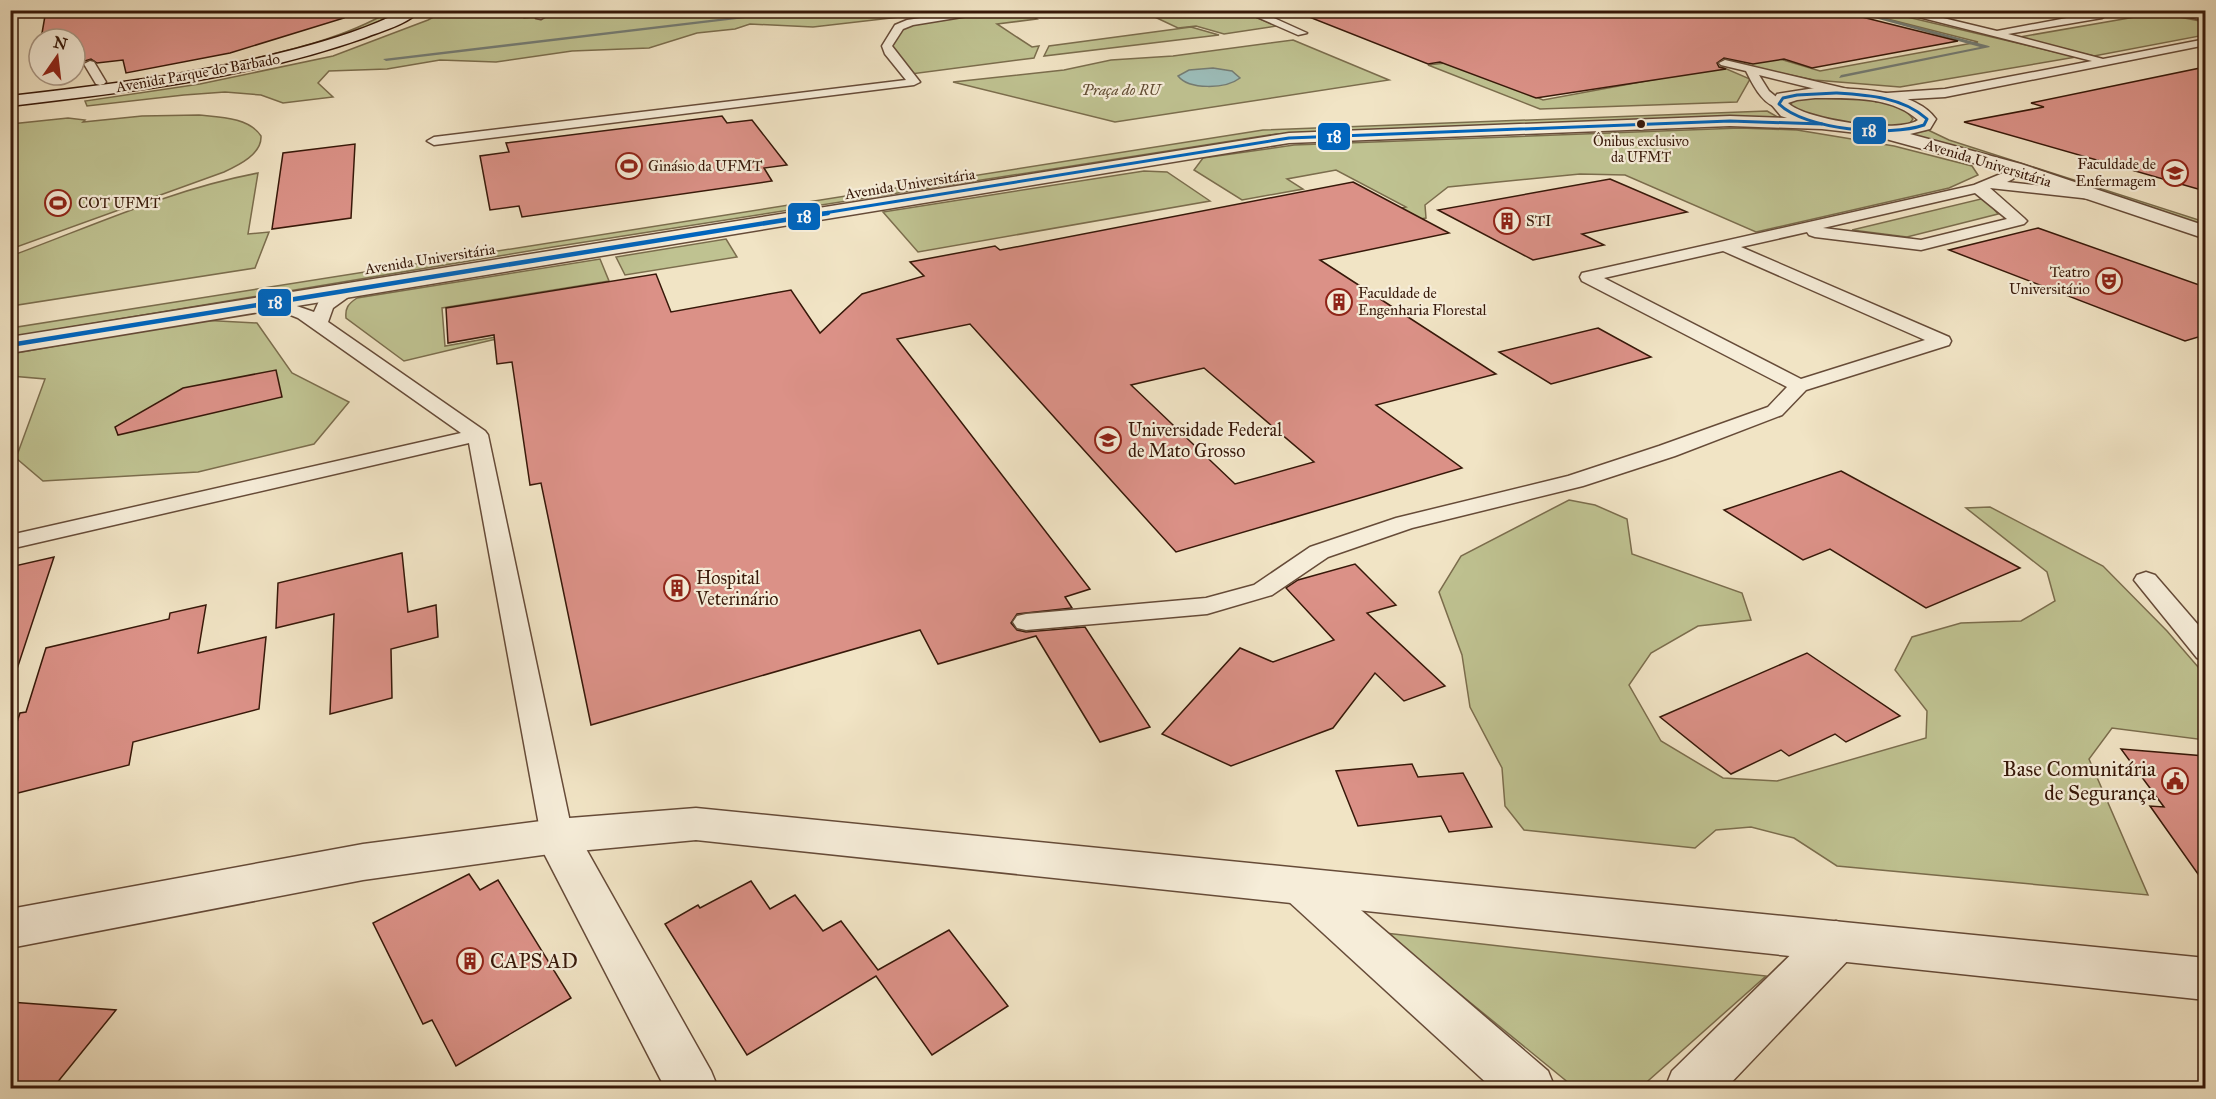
<svg xmlns="http://www.w3.org/2000/svg" width="2216" height="1099" font-family="'IM FELL Great Primer',serif">
	<rect width="100%" height="100%" fill="#f1e4c5"/>
	<filter id="stains"><feTurbulence type="fractalNoise" baseFrequency=".00333" numOctaves="4"/><feColorMatrix values="0 0 0 0 .2 0 0 0 0 .09 0 0 0 0 .02 0 0 0 .5 -.17"/></filter>
	<radialGradient id="worn" r=".72"><stop offset=".6" stop-color="#630" stop-opacity="0"/><stop offset="1" stop-color="#630" stop-opacity=".3"/></radialGradient>
	<g fill="#bfc291" stroke="#7b6d4d" stroke-width="1.5">
		<polygon points="600,10 952,11 813,27 750,24 735,29 697,33 649,48 572,51 496,62 440,60 387,69 329,71 318,83 333,97 283,103 261,95 225,92 184,95 87,106 85,101 200,84 333,56 428,20 445,11 522,11 524,18"/>
		<polygon points="1010,10 1026,11 1037,19 997,24 1032,47 1039,46 1034,58 911,74 891,47 899,31 913,22"/>
		<path d="M390,11H398C349,42 277,54 221,66C277,53 340,41 390,11Z"/>
		<polygon points="1142,11 1241,11 1277,26 1224,34 1196,26 1178,28"/>
		<polygon points="1856,11 1882,11 2076,57 1900,87 1814,80 1761,69 1608,22 1642,18 1820,71 1978,42"/>
		<polygon points="2108,11 2148,11 2205,22 2205,35 2094,56 2014,38 2135,17"/>
		<polygon points="1191,27 1219,35 1044,56 1049,46"/>
		<polygon points="1293,40 1389,80 1115,122 953,82 1064,70 1111,60 1173,56"/>
		<polygon points="1454,62 1543,100 1722,67 1750,79 1737,102 1540,109 1428,65"/>
		<path d="M1813,95C1839,97 1897,95 1913,119L1910,123L1901,127L1885,128L1808,117L1791,106L1792,101Z"/>
		<polygon points="1767,111 1781,119 1276,134 553,247 11,337 11,328 1263,130"/>
		<path d="M199,115C218,117 249,117 261,136C262,154 239,165 224,172L11,249V124L68,118L85,120L83,122L142,116Z"/>
		<polygon points="1740,128 1797,130 1894,146 1972,166 1978,175 1949,188 1756,232 1625,175 1580,174 1448,187 1425,205 1426,218 1383,225 1378,214 1406,207 1336,170 1287,179 1303,189 1242,200 1194,170 1203,158 1294,145"/>
		<polygon points="1928,130 1949,140 2205,222 2205,228 1909,134"/>
		<polygon points="1144,171 1167,172 1210,201 918,252 883,212"/>
		<path d="M258,173L248,234L269,232L255,268L11,306V256C92,226 173,189 258,173Z"/>
		<polygon points="1985,198 1998,214 1907,237 1852,230"/>
		<polygon points="726,239 737,257 625,275 616,257"/>
		<path d="M600,259L609,281L442,308L445,346L621,315L633,316L492,340L404,361L346,318C345,308 348,304 357,298Z"/>
		<polygon points="200,320 257,323 292,373 349,402 314,444 198,472 43,481 16,458 45,379 11,376 11,354"/>
		<polygon points="1569,500 1595,505 1627,519 1632,554 1742,593 1751,620 1698,626 1651,653 1629,685 1661,741 1723,778 1777,781 1926,738 1927,711 1895,670 1912,637 1961,623 2021,621 2055,601 2047,572 1966,508 1990,507 2103,566 2167,631 2205,675 2205,740 2112,728 2089,759 2148,895 1837,866 1794,838 1751,827 1716,830 1695,848 1524,830 1505,806 1502,768 1470,707 1462,655 1439,592 1461,556"/>
		<polygon points="1385,933 1766,976 1640,1088 1575,1088"/>
	</g>
	<path fill="#9cbebb" stroke="#747c74" stroke-width="1.5" d="M1213,68L1232,71L1240,78C1226,89 1189,90 1178,76L1189,70Z"/>
	<g fill="none" stroke-linecap="round" stroke-linejoin="round">
		<g fill="#747c74" fill-rule="evenodd">
			<polygon points="793,10 812,10 386,61 383,59"/>
			<polygon points="1855,10 1989,46 1990,47 1839,78 1841,75 1980,47 1846,10"/>
		</g>
	</g>
	<g fill="#db9187" stroke="#371809" stroke-width="1.5" fill-rule="evenodd">
		<polygon points="46,10 343,10 344,18 230,53 126,73 123,60 97,63 91,59 75,64 75,39 41,39"/>
		<polygon points="1299,10 1834,10 1958,41 1812,68 1784,59 1753,64 1724,58 1717,63 1719,67 1726,69 1536,98 1440,62 1428,64 1299,13"/>
		<polygon points="2205,67 2205,191 1964,122 2044,107 2031,103"/>
		<polygon points="722,116 727,123 752,120 787,165 764,168 772,181 522,217 519,206 490,210 480,156 509,152 506,143"/>
		<polygon points="355,144 351,218 272,229 283,153"/>
		<polygon points="1610,179 1687,212 1582,234 1604,245 1533,260 1438,210"/>
		<path d="M1353,182L1449,233L1320,260L1496,374L1376,405L1462,468L1176,552L970,324L897,339L1090,589L1065,597L1072,608L1017,614L1011,623L1017,630L1026,632L1085,627L1150,727L1100,742L1036,636L938,664L920,630L591,725L541,483L530,485L512,362L497,364L494,335L448,343L446,308L656,274L671,312L791,290L820,333L862,294L924,276L910,262L995,246L1000,250ZM1204,368L1314,462L1235,484L1131,385Z"/>
		<polygon points="2038,228 2205,287 2205,335 2185,341 1949,250"/>
		<polygon points="1598,328 1651,357 1551,384 1499,352"/>
		<polygon points="276,370 282,397 118,435 115,427 183,388"/>
		<polygon points="1841,471 2020,568 1926,608 1830,549 1803,560 1724,510"/>
		<polygon points="402,553 408,612 436,605 438,637 391,649 392,698 330,714 334,614 276,628 278,583"/>
		<polygon points="54,557 17,669 10,668 10,567"/>
		<polygon points="1355,564 1396,605 1367,613 1445,686 1404,701 1375,673 1333,728 1231,766 1162,734 1240,648 1273,662 1334,640 1286,588 1298,580"/>
		<polygon points="206,605 198,653 266,637 259,709 133,742 129,765 10,795 10,743 20,713 26,712 46,648 169,619 170,613"/>
		<polygon points="1807,653 1900,716 1846,742 1835,734 1789,756 1781,750 1731,774 1660,717"/>
		<polygon points="2121,749 2205,756 2205,884 2150,806 2164,807"/>
		<polygon points="1412,764 1418,777 1463,773 1492,827 1449,832 1441,816 1358,826 1336,771"/>
		<polygon points="469,874 480,890 498,880 571,998 456,1066 432,1020 423,1024 373,923"/>
		<polygon points="751,881 770,909 795,895 823,931 841,921 878,970 949,930 1008,1006 932,1055 876,976 747,1055 665,924 698,905 700,908"/>
		<polygon points="10,1002 116,1010 52,1089 10,1089"/>
	</g>
	<g fill="none" stroke-linecap="round" stroke-linejoin="round">
		<defs>
			<g id="service">
				<polygon points="10,10 22,10 25,13 10,19"/>
				<polygon points="974,10 1005,10 913,25 903,29 892,46 920,82 914,85 434,145 427,141 434,137 906,80 885,54 882,46 895,25 907,20"/>
				<polygon points="1241,10 1256,10 1307,33 1298,35"/>
				<polygon points="1891,10 1910,10 1997,31 2088,14 2077,10 2096,10 2107,15 2102,18 2008,34 2103,59 2206,39 2206,45 1945,97 1876,101 1870,97 1872,94 1945,89 2092,61"/>
				<polygon points="2161,10 2183,10 2206,15 2206,21"/>
				<path d="M1725,60L1856,91L1858,94L1852,98L1759,75L1769,91L1785,104L1783,107C1765,110 1753,85 1746,71L1721,65L1719,63Z"/>
				<polygon points="90,61 94,62 106,82 104,84 100,85 96,84 84,64"/>
				<path d="M2014,164L2021,168L2013,179L2007,182L2091,191L2098,195L2091,199L1990,188L2024,218L2027,221L2024,224L1921,250L1815,237L1809,235L1807,232L1741,247L1949,337L1951,341L1949,345L1806,390L1782,415L1675,456L1583,486L1412,528L1328,557L1272,595L1207,614L1026,630L1017,628L1013,622L1017,616L1026,614L1206,598L1254,585L1310,547L1396,518L1568,476L1659,446L1768,407L1787,387L1582,281L1580,277L1582,273L1974,185L2003,173L2009,165ZM1975,193L2007,219L1921,240L1823,228ZM1723,251L1925,340L1801,379L1604,278Z"/>
				<polygon points="349,285 355,286 358,290 333,308 328,322 485,431 488,435 573,836 568,845 557,848 546,845 541,836 469,443 10,549 10,535 461,433 298,318 288,314 250,312 244,311 241,307 244,303 250,302 291,304 314,312 319,301"/>
				<polygon points="2146,572 2155,575 2206,634 2206,661 2197,658 2134,580 2137,575"/>
			</g>
			<g id="minor">
				<polygon points="533,10 547,10 548,15 541,19 536,18"/>
				<polygon points="557,819 572,824 711,1071 718,1088 665,1088 535,836 542,824"/>
				<polygon points="1303,869 1319,874 1548,1071 1555,1088 1492,1088 1287,900 1280,887 1287,874"/>
				<polygon points="1836,921 1853,927 1860,941 1853,955 1726,1088 1665,1088 1672,1071 1819,927"/>
			</g>
			<g id="tertiary">
				<path d="M1815,88C1849,88 1914,88 1936,119L1930,129L1910,134L2021,164L2206,226V239L2007,172L1886,139L1884,136L1822,129L1730,126L1289,143L10,353V337L1289,133L1730,116L1787,118L1781,116L1771,104L1777,94ZM1815,98C1848,98 1892,96 1918,120C1899,134 1805,120 1788,103L1797,100Z"/>
				<polygon points="696,808 2206,958 2206,1000 696,840 557,853 363,880 10,948 10,909 363,844 557,819"/>
			</g>
			<path id="secondary" d="M404,10H421C408,24 382,31 364,38C250,78 130,92 10,106V96C106,85 202,74 296,49C333,39 370,28 404,10Z"/>
		</defs>
		<use href="#service" stroke="#664b38" stroke-width="3"/>
		<use href="#minor" stroke="#664b38" stroke-width="3"/>
		<use href="#tertiary" stroke="#664b38" stroke-width="3"/>
		<use href="#secondary" stroke="#371809" stroke-width="3"/>
		<use href="#service" fill="#f6edd9" fill-rule="evenodd"/>
		<use href="#minor" fill="#f6edd9" fill-rule="evenodd"/>
		<use href="#tertiary" fill="#f6edd9" fill-rule="evenodd"/>
		<use href="#secondary" fill="#f6edd9" fill-rule="evenodd"/>
		<defs>
			<g id="bus-1-far1">
				<path d="M1836,93C1868,95 1903,97 1927,119L1924,125C1890,137 1805,130 1779,104L1783,98L1797,95Z"/>
				<polyline points="818,214 1289,138 1730,121 1822,124"/>
			</g>
			<polyline id="bus-1" points="10,345 828,213"/>
		</defs>
		<use href="#bus-1-far1" stroke="#f6edd9" stroke-width="5"/>
		<use href="#bus-1" stroke="#f6edd9" stroke-width="8"/>
		<use href="#bus-1-far1" stroke="#0065bd" stroke-width="3"/>
		<use href="#bus-1" stroke="#0065bd" stroke-width="4.5"/>
	</g>
	<defs>
		<symbol id="stadium-ring" viewBox="-11 -11 22 22"><circle r="9.5" fill="#f6edd9" stroke="#8f2418" stroke-width="1.5"/><path d="M0-5a6.5 5 0 1 0 0 10a6.5 5 0 1 0 0-10ZM-3.5-1.8h7v3.6h-7Z" fill="#8f2418"/></symbol>
		<symbol id="university-ring" viewBox="-11 -11 22 22"><circle r="9.5" fill="#f6edd9" stroke="#8f2418" stroke-width="1.5"/><path d="M0-5L7-2L0 1L-7-2ZM-4 1L0 2.5L4 1V4Q0 6-4 4Z" fill="#8f2418"/></symbol>
		<symbol id="building-ring" viewBox="-11 -11 22 22"><circle r="9.5" fill="#f6edd9" stroke="#8f2418" stroke-width="1.5"/><path d="M-4-6H4V6H1V3H-1V6H-4ZM-2.5-4.3h1.7v1.8h-1.7ZM.8-4.3h1.7v1.8H.8ZM-2.5-1h1.7V.8h-1.7ZM.8-1h1.7V.8H.8Z" fill="#8f2418"/></symbol>
		<symbol id="theatre-ring" viewBox="-11 -11 22 22"><circle r="9.5" fill="#f6edd9" stroke="#8f2418" stroke-width="1.5"/><path d="M-5-5.5Q0-4 5-5.5V0Q5 5 0 6Q-5 5-5 0ZM-3.3-2.5H-1v1.5H-3.3ZM1-2.5H3.3v1.5H1ZM-2.8 1Q0 5.5 2.8 1Z" fill="#8f2418"/></symbol>
		<symbol id="civic-ring" viewBox="-11 -11 22 22"><circle r="9.5" fill="#f6edd9" stroke="#8f2418" stroke-width="1.5"/><path d="M-.6-6.5H3V-4.5H.6V-3L4-1V1h2V6H-6V1h2V-1L-.6-3ZM-1.2 2.5V6h2.4V2.5Z" fill="#8f2418"/></symbol>
	</defs>
	<g fill-rule="evenodd">
		<use href="#stadium-ring" x="614" y="151" width="30" height="30"/>
		<use href="#university-ring" x="2160" y="158" width="30" height="30"/>
		<use href="#stadium-ring" x="43" y="188" width="30" height="30"/>
		<use href="#building-ring" x="1492" y="206" width="30" height="30"/>
		<use href="#theatre-ring" x="2094" y="266" width="30" height="30"/>
		<use href="#building-ring" x="1324" y="287" width="30" height="30"/>
		<use href="#university-ring" x="1093" y="425" width="30" height="30"/>
		<use href="#building-ring" x="662" y="573" width="30" height="30"/>
		<use href="#civic-ring" x="2160" y="766" width="30" height="30"/>
		<use href="#building-ring" x="455" y="946" width="30" height="30"/>
	</g>
	<circle fill="#371809" stroke="#f6edd9" stroke-width="2" cx="1641" cy="124" r="5"/>
	<g text-anchor="middle" dominant-baseline="central" stroke-width="4.5" stroke-linejoin="round" paint-order="stroke">
		<g font-size="14" fill="#371809" stroke="#f6edd9">
			<text x="1641" y="141">Ônibus exclusivo<tspan x="1641" dy="16">da UFMT</tspan></text>
		</g>
		<g font-size="15" fill="#371809" stroke="#f6edd9">
			<text transform="translate(198 73) rotate(-10)">Avenida Parque do Barbado</text>
			<text transform="translate(1988 163) rotate(17)">Avenida Universitária</text>
			<text transform="translate(910 184) rotate(-9)">Avenida Universitária</text>
			<text transform="translate(430 259) rotate(-9)">Avenida Universitária</text>
		</g>
		<g font-size="15" font-style="italic" fill="#604b32" stroke="#f6edd9">
			<text x="1121" y="90">Praça do RU</text>
		</g>
		<g font-size="15" fill="#371809" stroke="#f6edd9" text-anchor="start">
			<text x="2156" y="164" text-anchor="end">Faculdade de<tspan x="2156" dy="17">Enfermagem</tspan></text>
			<text x="648" y="166">Ginásio da UFMT</text>
			<text x="78" y="203">COT UFMT</text>
			<text x="1526" y="221">STI</text>
			<text x="2090" y="272" text-anchor="end">Teatro<tspan x="2090" dy="17">Universitário</tspan></text>
			<text x="1358" y="293">Faculdade de<tspan x="1358" dy="17">Engenharia Florestal</tspan></text>
		</g>
		<g font-size="18" fill="#371809" stroke="#f6edd9" text-anchor="start">
			<text x="1128" y="430">Universidade Federal<tspan x="1128" dy="21">de Mato Grosso</tspan></text>
			<text x="696" y="578">Hospital<tspan x="696" dy="21">Veterinário</tspan></text>
		</g>
		<g font-size="21" fill="#371809" stroke="#f6edd9" text-anchor="end">
			<text x="2156" y="769">Base Comunitária<tspan x="2156" dy="24">de Segurança</tspan></text>
			<text x="490" y="961" text-anchor="start">CAPS AD</text>
		</g>
	</g>
	<g stroke="#f6edd9" stroke-width="2">
		<rect x="1852" y="116" width="35" height="29" rx="6" fill="#0065bd"/>
		<rect x="1317" y="122" width="34" height="29" rx="6" fill="#0065bd"/>
		<rect x="787" y="202" width="34" height="29" rx="6" fill="#0065bd"/>
		<rect x="257" y="288" width="35" height="29" rx="6" fill="#0065bd"/>
	</g>
	<g font-size="16" text-anchor="middle" font-weight="bold" fill="#fff">
		<text x="1869" y="136">18</text>
		<text x="1334" y="142">18</text>
		<text x="804" y="222">18</text>
		<text x="275" y="308">18</text>
	</g>
	<rect width="2216" height="1099" fill="none" stroke="#f1e4c5" stroke-width="36"/>
	<rect x="12" y="12" width="2192" height="1075" fill="none" stroke="#371809" stroke-width="3"/>
	<rect x="18" y="18" width="2180" height="1063" fill="none" stroke="#371809" stroke-width="1.5"/>
	<g transform="translate(57 57) rotate(14)"><circle r="28" fill="#f6edd9" stroke="#aa9886" stroke-width="1.5"/>
	<path d="M0-4.5L10 22L0 15L-10 22Z" fill="#8f2418"/>
	<text y="-9" font-size="16" font-weight="bold" text-anchor="middle" fill="#371809">N</text>
	</g>
	<rect width="100%" height="100%" filter="url(#stains)"/>
	<rect width="100%" height="100%" fill="url(#worn)"/>
</svg>
